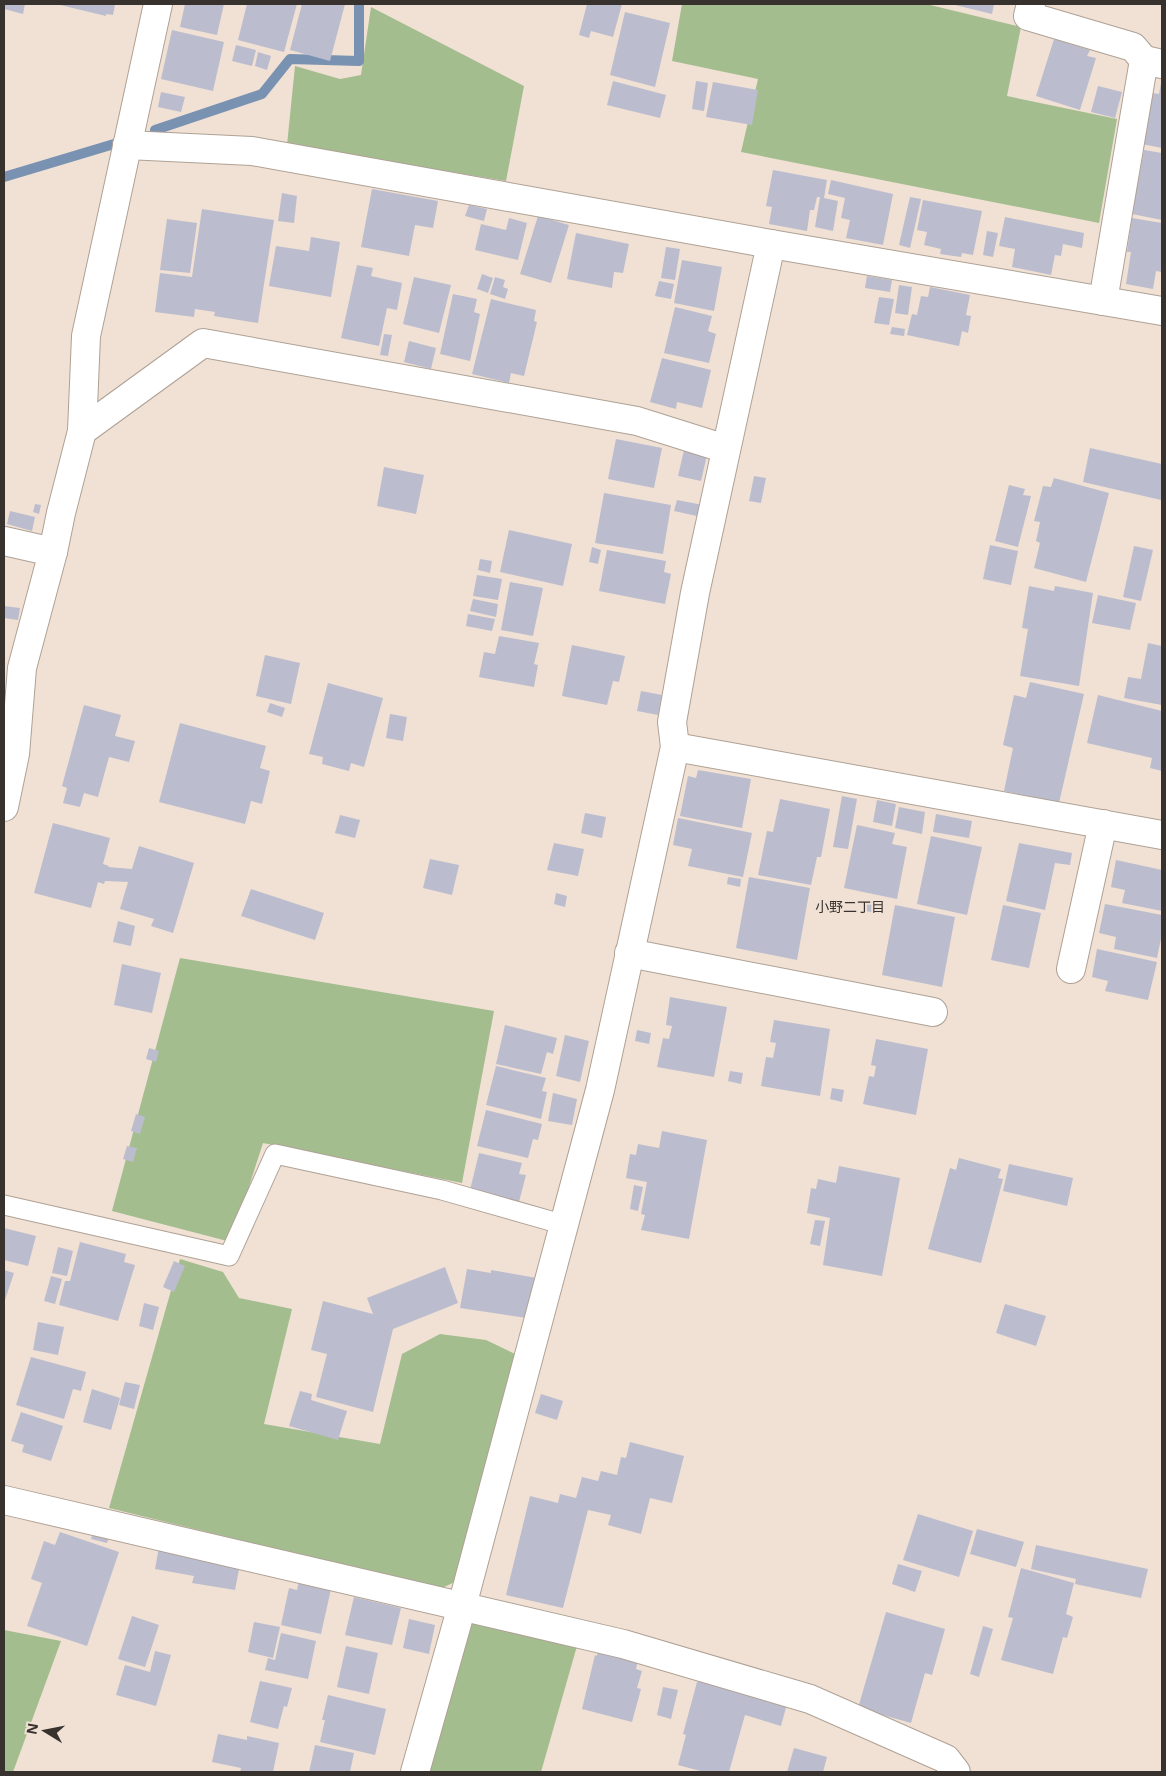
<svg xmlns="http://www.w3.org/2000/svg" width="1166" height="1776" font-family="'Open Sans','Noto Sans JP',sans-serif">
	<rect width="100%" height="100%" fill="#f0e1d4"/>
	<g fill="#a4bd8f">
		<polygon points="682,4 926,4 1021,27 1007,96 1117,119 1099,223 741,152 758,79 672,61"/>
		<polygon points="371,7 524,86 506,181 287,145 295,66 340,79 361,75"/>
		<polygon points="180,958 494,1011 462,1183 263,1143 231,1242 112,1211"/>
		<polygon points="180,1259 223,1272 239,1298 292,1309 264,1424 380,1444 402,1354 440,1334 486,1340 515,1354 465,1577 440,1589 109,1508"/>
		<polygon points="469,1616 577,1646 541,1772 425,1772"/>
		<polygon points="4,1630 61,1641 13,1772 4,1772"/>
	</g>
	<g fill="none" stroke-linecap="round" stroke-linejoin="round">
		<g stroke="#7a92b2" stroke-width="10">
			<polyline points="155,130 262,94 290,59 359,61 359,4"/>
			<polyline points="4,177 114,144"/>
		</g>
	</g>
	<g fill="#bbbdce">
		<polygon points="4,4 25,4 23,14 4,9"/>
		<polygon points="56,4 115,4 113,15 106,14 106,16"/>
		<polygon points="185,4 224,4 217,35 180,27"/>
		<polygon points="247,4 297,4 284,52 238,40"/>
		<polygon points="302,4 345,4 330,61 290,50"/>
		<polygon points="587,4 622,4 613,37 591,31 589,38 579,35"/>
		<polygon points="951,4 994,4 992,14"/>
		<polygon points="625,12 670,23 655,87 610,75"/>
		<polygon points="172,30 224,42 213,91 161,79"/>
		<polygon points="1054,39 1090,50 1087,56 1096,58 1080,110 1036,96"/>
		<polygon points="236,45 256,50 252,66 232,61"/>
		<polygon points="258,52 271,56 267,70 255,66"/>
		<polygon points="613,81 666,95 660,118 607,105"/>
		<polygon points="696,81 708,83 704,111 692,109"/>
		<polygon points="713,82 758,90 752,125 706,117"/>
		<polygon points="1161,83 1162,83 1162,148 1142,144 1152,93 1159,94"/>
		<polygon points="1098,86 1122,92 1115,118 1091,112"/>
		<polygon points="161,92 185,97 181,112 158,107"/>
		<polygon points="1144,150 1162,153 1162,220 1132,214"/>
		<polygon points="773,170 827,180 824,198 838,201 833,231 815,227 820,197 817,197 814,210 810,210 807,231 769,224 772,207 766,206"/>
		<polygon points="831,180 893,194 883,245 846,238 850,220 841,218 845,198 828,194"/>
		<polygon points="372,189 438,201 433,228 415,225 409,256 361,247"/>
		<polygon points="282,193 297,196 294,223 278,221"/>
		<polygon points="910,197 921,199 910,248 899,245"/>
		<polygon points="923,200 982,211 973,255 962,253 961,257 940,254 941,249 924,245 927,232 917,230"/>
		<polygon points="469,205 487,209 484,221 465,216"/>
		<polygon points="202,209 274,220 258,323 214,316 215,312 195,309 194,317 155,312 160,273 192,277"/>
		<polygon points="538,216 569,225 551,283 520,274"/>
		<polygon points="1005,217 1084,233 1082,248 1063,244 1061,256 1055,255 1051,275 1012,267 1015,249 999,246"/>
		<polygon points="509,218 527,223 518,260 475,250 481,224 506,230"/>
		<polygon points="1132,218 1162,223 1162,272 1156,271 1153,289 1126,284 1131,252 1127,252"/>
		<polygon points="167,219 197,223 190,273 160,270"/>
		<polygon points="987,231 998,233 993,257 983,255"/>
		<polygon points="576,233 629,244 623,273 614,272 612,288 567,279"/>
		<polygon points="311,237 340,242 331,297 269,286 276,246 309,251"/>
		<polygon points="666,247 680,249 675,280 661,278"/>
		<polygon points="682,260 722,267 714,311 674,303"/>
		<polygon points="357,265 373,268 371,276 402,283 397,310 387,308 379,346 341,338"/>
		<polygon points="482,274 493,278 488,293 477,289"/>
		<polygon points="867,276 892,280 890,292 865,288"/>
		<polygon points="414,277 451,285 439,333 403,324"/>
		<polygon points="495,277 505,280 503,287 508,289 505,299 490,294"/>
		<polygon points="659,281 674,284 671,299 655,296"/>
		<polygon points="899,285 912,287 908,315 895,313"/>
		<polygon points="930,287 970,295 966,315 971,316 968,333 962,331 959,346 907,335 912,314 917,315 921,296 928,297"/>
		<polygon points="453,294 477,299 474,312 480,314 470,361 440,354"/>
		<polygon points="879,297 894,299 889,325 874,323"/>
		<polygon points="491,299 536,310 534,321 537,322 524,376 511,373 509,383 472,374"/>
		<polygon points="675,307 712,316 708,331 716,334 709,363 664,353"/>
		<polygon points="892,327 905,329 904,336 890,334"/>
		<polygon points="384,334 392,335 388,356 380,355"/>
		<polygon points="409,341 436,348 431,369 404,362"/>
		<polygon points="662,358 711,370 702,408 677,402 676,409 650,402"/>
		<polygon points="616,439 662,448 654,488 608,479"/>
		<polygon points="1090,448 1162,464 1161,500 1083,482"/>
		<polygon points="684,450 707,455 701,481 678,476"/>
		<polygon points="384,467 424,475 416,514 377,506"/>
		<polygon points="754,476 766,478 761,503 749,501"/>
		<polygon points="1054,478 1109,493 1086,582 1034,568 1040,543 1036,541 1040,522 1034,521 1043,486 1051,487"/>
		<polygon points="1009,485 1025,489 1023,495 1031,496 1018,547 995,541"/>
		<polygon points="604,493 671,505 663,554 595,543"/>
		<polygon points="677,500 703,505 701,517 674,511"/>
		<polygon points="35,504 41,505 39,514 33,512"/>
		<polygon points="10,511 35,517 32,531 7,524"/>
		<polygon points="509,530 572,544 563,586 500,572"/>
		<polygon points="990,545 1018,551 1011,585 983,579"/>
		<polygon points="1134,546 1153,550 1141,601 1123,597"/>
		<polygon points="592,547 601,550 598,564 589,562"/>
		<polygon points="607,550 666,561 664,572 671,574 665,604 599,591"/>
		<polygon points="480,559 492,561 490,573 478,570"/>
		<polygon points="477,575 502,579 498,600 473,596"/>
		<polygon points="510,582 543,588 533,636 501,630"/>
		<polygon points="1029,586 1054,591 1055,586 1093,593 1079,686 1020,676 1028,629 1022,628"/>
		<polygon points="1098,595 1136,603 1130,630 1092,623"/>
		<polygon points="473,599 498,604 496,617 470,611"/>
		<polygon points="4,606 20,608 18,620 4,618"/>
		<polygon points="468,614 495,619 492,631 466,626"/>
		<polygon points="499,636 539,643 534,664 538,665 534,687 479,677 484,652 495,654"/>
		<polygon points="1148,643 1162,646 1162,705 1124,698 1128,677 1141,679"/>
		<polygon points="572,645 625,656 619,682 613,681 607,705 562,696"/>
		<polygon points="265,655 300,663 291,704 256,696"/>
		<polygon points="1030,682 1084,694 1059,803 1004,791 1013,748 1003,745 1014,695 1026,698"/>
		<polygon points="328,683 383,698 364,767 351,763 349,771 322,764 323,757 309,754"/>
		<polygon points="641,691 662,695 658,715 637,711"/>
		<polygon points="1098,695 1162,711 1162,771 1150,768 1152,758 1087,743"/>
		<polygon points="270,703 285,708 282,717 267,712"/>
		<polygon points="84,705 121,715 115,736 135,741 129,762 109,757 98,797 84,793 80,807 63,803 67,788 62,786"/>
		<polygon points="390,714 407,717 403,741 386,738"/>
		<polygon points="180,723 266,746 260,768 270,771 262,804 251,801 245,824 159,802"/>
		<polygon points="698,770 751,779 742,828 680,816 688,776 696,778"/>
		<polygon points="842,796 857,799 848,849 833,847"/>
		<polygon points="780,799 830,809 821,857 817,857 811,885 758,875 767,831 773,832"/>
		<polygon points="877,800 896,804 892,826 873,822"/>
		<polygon points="899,807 925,812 922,834 895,828"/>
		<polygon points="585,813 606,817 602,838 581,833"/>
		<polygon points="936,814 972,821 969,838 933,832"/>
		<polygon points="340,815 360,820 355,838 335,833"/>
		<polygon points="678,818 752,833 743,877 688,866 692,849 673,845"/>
		<polygon points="53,823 110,838 103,864 109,866 108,867 132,869 139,846 194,863 173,933 151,926 154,919 120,909 128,882 105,881 104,884 98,882 91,908 34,893"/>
		<polygon points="857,825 895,833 892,844 907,847 897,899 844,888"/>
		<polygon points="931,836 982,847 967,915 917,904"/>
		<polygon points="554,843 584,849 578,876 547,870"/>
		<polygon points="1019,843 1072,853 1070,865 1055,863 1045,910 1006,901"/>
		<polygon points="430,859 459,865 452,895 423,888"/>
		<polygon points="1116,860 1162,870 1162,911 1122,903 1125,890 1111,887"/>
		<polygon points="728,877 741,879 740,887 727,884"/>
		<polygon points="749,877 810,888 797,960 736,948"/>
		<polygon points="251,889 324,913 315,940 241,916"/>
		<polygon points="556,893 567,896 565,907 554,904"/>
		<polygon points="867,901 879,903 878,913 865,911"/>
		<polygon points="1105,904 1162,915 1162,934 1157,958 1114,949 1116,937 1099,933"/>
		<polygon points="895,905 955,917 942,987 882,975"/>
		<polygon points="1003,905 1041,913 1029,968 991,960"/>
		<polygon points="118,921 135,926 131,946 113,942"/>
		<polygon points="1097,949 1157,962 1148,1000 1105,991 1108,981 1092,977"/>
		<polygon points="122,964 161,973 152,1013 114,1005"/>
		<polygon points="670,997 727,1007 714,1077 657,1067 663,1038 669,1039 672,1026 666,1025"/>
		<polygon points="774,1020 830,1029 820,1096 761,1086 766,1057 773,1058 776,1043 770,1042"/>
		<polygon points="505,1025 557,1038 553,1054 547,1052 541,1074 496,1064"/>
		<polygon points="637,1030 651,1033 649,1044 635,1041"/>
		<polygon points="565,1035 589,1041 580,1082 556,1076"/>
		<polygon points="876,1039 928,1049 916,1115 863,1104 869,1076 874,1077 876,1066 871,1065"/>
		<polygon points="149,1048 159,1051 156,1062 146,1059"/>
		<polygon points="496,1066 546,1078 542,1091 547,1092 541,1119 486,1105"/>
		<polygon points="730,1071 743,1073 741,1084 728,1081"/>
		<polygon points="832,1088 844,1090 842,1102 830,1099"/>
		<polygon points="553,1093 577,1099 572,1125 548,1121"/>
		<polygon points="486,1110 542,1124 538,1140 533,1139 528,1158 477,1146"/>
		<polygon points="136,1114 145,1117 140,1134 131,1131"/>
		<polygon points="662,1131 707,1140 689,1239 641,1230 645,1215 641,1214 647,1182 626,1178 630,1154 636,1155 638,1144 659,1148"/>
		<polygon points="127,1146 137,1148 133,1162 123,1159"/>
		<polygon points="479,1153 522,1163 519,1174 526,1175 519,1202 470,1190"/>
		<polygon points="959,1158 1001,1169 998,1178 1003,1179 981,1263 928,1249 950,1168 956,1170"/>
		<polygon points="1009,1164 1073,1178 1067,1206 1003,1191"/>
		<polygon points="839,1166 900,1178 882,1276 823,1265 830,1218 807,1213 811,1188 816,1189 818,1179 836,1183"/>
		<polygon points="634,1185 643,1187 638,1211 630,1209"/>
		<polygon points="815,1220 825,1221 820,1246 810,1244"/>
		<polygon points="4,1228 36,1236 28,1266 4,1260"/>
		<polygon points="80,1242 126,1254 124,1262 135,1265 118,1321 59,1305 65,1281 70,1281"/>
		<polygon points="58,1247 73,1251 67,1276 52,1273"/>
		<polygon points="174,1261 185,1266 174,1292 163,1287"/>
		<polygon points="445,1267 458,1303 393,1329 373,1412 316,1397 327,1354 311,1350 323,1301 373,1314 367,1298"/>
		<polygon points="467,1269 491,1273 491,1270 537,1278 527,1318 460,1308"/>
		<polygon points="4,1270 14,1273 4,1303"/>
		<polygon points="51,1276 62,1279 55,1304 44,1301"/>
		<polygon points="144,1303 159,1307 153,1330 139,1326"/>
		<polygon points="1005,1304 1046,1316 1036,1346 996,1333"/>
		<polygon points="38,1322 64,1327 58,1355 33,1350"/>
		<polygon points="31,1357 86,1372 81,1391 73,1389 64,1419 16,1405"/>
		<polygon points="125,1382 140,1385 134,1409 119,1405"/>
		<polygon points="92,1389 120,1398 111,1430 83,1422"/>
		<polygon points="300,1391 312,1394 311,1400 347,1411 338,1440 289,1426"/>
		<polygon points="541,1394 563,1401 557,1420 535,1413"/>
		<polygon points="21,1412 63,1426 51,1461 22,1452 24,1445 11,1441"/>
		<polygon points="630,1442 684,1456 672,1503 650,1498 641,1534 608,1525 611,1515 588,1510 563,1608 506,1595 530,1496 558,1503 560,1494 576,1498 582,1477 598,1481 601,1471 617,1475 621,1457 626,1458"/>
		<polygon points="918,1514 973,1531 959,1577 903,1560"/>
		<polygon points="96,1524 112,1528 107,1543 91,1539"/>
		<polygon points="977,1529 1024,1542 1016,1567 970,1554"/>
		<polygon points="60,1532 119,1552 87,1646 27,1626 42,1583 31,1579 44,1541 55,1545"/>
		<polygon points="160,1541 241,1559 235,1590 192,1583 194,1576 155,1569"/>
		<polygon points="1036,1545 1148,1569 1141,1598 1075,1584 1076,1579 1031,1569"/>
		<polygon points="898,1564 922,1571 915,1592 892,1584"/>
		<polygon points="1021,1568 1074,1583 1066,1614 1073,1617 1067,1638 1063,1637 1053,1674 1001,1660 1013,1618 1008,1617"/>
		<polygon points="299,1581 331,1589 321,1634 281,1625 289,1588 297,1590"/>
		<polygon points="354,1597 401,1608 392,1645 345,1635"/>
		<polygon points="886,1612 945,1629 932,1675 925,1673 911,1723 858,1708"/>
		<polygon points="132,1616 159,1625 145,1667 118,1659"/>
		<polygon points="409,1619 435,1625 429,1654 403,1648"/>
		<polygon points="254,1622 280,1627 273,1658 248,1652"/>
		<polygon points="983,1626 993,1629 979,1677 970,1674"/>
		<polygon points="281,1633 316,1641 308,1679 265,1670 268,1658 275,1660"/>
		<polygon points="346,1646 378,1653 369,1694 337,1687"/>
		<polygon points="598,1649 638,1660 636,1669 642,1671 637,1688 641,1689 632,1722 582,1709 595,1655 597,1656"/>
		<polygon points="155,1651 171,1655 156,1706 116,1695 125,1665 150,1672"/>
		<polygon points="702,1675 788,1700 781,1726 745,1715 729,1772 704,1772 678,1765 686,1735 683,1734 697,1682 699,1682"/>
		<polygon points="260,1681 292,1688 287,1707 284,1706 278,1729 250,1722"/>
		<polygon points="663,1687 678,1690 671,1719 657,1715"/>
		<polygon points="328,1695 386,1709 375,1755 320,1742 325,1720 322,1720"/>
		<polygon points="218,1734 247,1740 247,1736 279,1743 273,1772 240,1772 241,1768 212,1762"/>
		<polygon points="315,1745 354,1753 350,1772 309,1772"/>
		<polygon points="794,1748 827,1757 823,1772 787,1772"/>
	</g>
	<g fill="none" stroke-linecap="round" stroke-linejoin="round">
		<defs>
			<polyline id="lane" points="4,1205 229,1256 275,1154 442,1190 565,1225"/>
			<g id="street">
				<polyline points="1031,4 1028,16 1133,47 1144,60"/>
				<polyline points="127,145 252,151 771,244 1162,311"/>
				<polyline points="1103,301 1144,60 1162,64"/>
				<polyline points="82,431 203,343 637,421 726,449"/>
				<polyline points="4,541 53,552"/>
				<polyline points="675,747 1162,835"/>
				<polyline points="4,807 15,754 22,668 53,552 61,513 82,431 86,336 158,4"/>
				<polyline points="629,953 933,1012"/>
				<polyline points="1071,969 1103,824"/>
				<polyline points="4,1500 623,1644 810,1699 946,1759 956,1772"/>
				<polyline points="415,1772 462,1606 600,1090 675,747 672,722 695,593 771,244"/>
			</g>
		</defs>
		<use href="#lane" stroke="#afa195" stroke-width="21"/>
		<use href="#street" stroke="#afa195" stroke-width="30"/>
		<use href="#lane" stroke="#fff" stroke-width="19"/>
		<use href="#street" stroke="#fff" stroke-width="28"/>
	</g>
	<g text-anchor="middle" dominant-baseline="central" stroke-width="4" stroke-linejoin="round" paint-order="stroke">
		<g font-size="14" fill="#37322d" stroke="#f0e1d4">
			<text x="850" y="906">小野二丁目</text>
		</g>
	</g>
	<rect width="1166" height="1776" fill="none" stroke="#37322d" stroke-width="10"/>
	<g transform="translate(45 1731) rotate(280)" stroke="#f0e1d4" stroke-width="4" paint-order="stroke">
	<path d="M0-4L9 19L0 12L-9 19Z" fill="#37322d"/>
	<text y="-8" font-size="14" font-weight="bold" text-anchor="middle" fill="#37322d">N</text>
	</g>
</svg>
